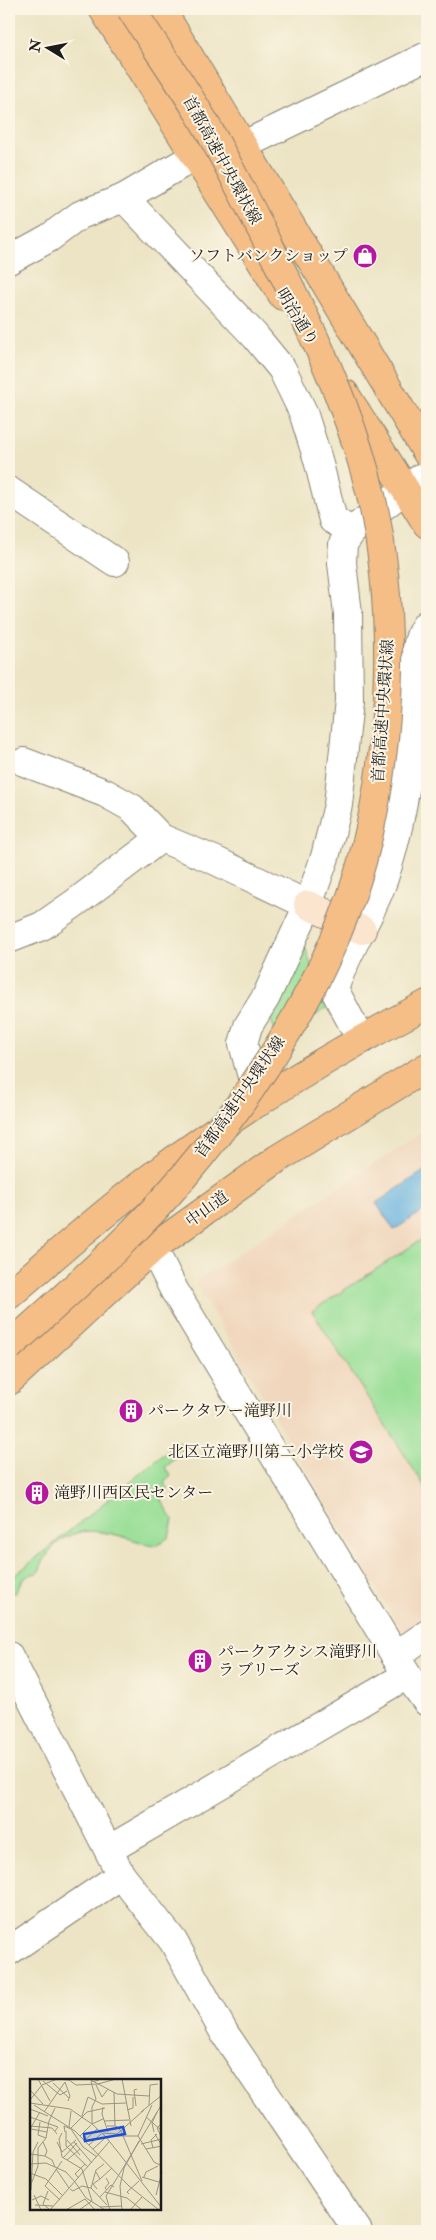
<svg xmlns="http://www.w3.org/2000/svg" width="436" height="2240" font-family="'IM FELL Double Pica','Noto Serif JP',serif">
	<rect width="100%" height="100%" fill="#fcf5e5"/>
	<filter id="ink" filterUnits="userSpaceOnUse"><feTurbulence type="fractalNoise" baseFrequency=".02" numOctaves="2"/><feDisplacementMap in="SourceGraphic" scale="10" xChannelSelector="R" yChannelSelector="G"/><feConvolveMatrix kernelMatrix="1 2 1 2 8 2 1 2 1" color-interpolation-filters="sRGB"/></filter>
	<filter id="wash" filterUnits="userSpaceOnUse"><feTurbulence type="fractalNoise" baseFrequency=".0096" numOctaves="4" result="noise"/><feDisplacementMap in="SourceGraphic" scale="20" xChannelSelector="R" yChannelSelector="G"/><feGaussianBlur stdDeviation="1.12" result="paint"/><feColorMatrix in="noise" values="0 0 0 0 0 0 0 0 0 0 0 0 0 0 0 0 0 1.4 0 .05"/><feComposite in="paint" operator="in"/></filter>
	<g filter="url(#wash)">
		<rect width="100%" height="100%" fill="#ece4c4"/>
		<polygon fill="#f0d6bc" points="427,1129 427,1622 411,1634 401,1630 195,1282"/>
		<g fill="#9adf98" stroke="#5b7e5a">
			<polygon points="303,941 326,1008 279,1038 267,1013"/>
			<polygon points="427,1236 427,1490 312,1311"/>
			<path d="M179,1442L185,1449L165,1468L171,1475L164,1483L169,1489L159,1495L173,1520L169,1537L158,1545C145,1545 136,1540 124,1537C83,1525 55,1530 38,1573C24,1574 21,1582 15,1594L9,1590V1580Z"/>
		</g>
		<polygon fill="#67b3e0" stroke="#42687e" points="427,1169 427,1208 394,1230 376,1203"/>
	</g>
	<g filter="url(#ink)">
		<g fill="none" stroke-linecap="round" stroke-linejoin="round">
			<defs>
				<g id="street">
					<polyline points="244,145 427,56"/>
					<polyline points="124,198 255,336 282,369 303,412 318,460 333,520 352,531"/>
					<polyline points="9,260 49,238 80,215 124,198 195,156"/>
					<polyline points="9,491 115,562"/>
					<polyline points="24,762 105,793 132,808 161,838 214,860 308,905"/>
					<polyline points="9,939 42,926 75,903 161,838"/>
					<path d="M361,1040L334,989C347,950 371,917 384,878C399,834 407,785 412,739C415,713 409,641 427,624"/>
					<polyline points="259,1102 243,1044 248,1026 266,997 308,905 325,857 338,805 349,701 348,614 342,563 343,544 352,531 405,489 427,474"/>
					<polyline points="153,1248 174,1290 407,1675 427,1702"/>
					<polyline points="9,1656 121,1875 173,1941 225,2034 358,2231"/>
					<polyline points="395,1656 427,1634"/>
					<polyline points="110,1849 407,1675"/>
					<polyline points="9,1951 121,1875"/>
				</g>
				<polyline id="secondary" points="308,905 362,930"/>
				<g id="highway">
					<polyline points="103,9 283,296"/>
					<polyline points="161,9 427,453"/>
					<polyline points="345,394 427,524"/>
					<path d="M9,1295C57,1254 104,1212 155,1174C240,1110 333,1053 427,1004"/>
					<polyline points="9,1381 153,1248 277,1159 427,1067"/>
				</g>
			</defs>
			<use href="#street" stroke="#848070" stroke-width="30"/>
			<use href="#secondary" stroke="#848070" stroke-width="30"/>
			<use href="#highway" stroke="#848070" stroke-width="30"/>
			<use href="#street" stroke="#fff" stroke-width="28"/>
			<use href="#secondary" stroke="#fbe5cf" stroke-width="28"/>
			<use href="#highway" stroke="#f6be87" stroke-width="28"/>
			<defs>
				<path id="highway-bridge" d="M9,1347C69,1292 131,1239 184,1176C260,1086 332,973 363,858C379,796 387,732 388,669C389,602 383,536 365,472C345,400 313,333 280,267C255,217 230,166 202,118C180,81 154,45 131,9"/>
			</defs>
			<use href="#highway-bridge" stroke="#848070" stroke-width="30" stroke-linecap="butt"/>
			<use href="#highway-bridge" stroke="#f6be87" stroke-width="28"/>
		</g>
	</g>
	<defs>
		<symbol id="shop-disc" viewBox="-11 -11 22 22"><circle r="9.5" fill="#b5179e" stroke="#fcf5e5"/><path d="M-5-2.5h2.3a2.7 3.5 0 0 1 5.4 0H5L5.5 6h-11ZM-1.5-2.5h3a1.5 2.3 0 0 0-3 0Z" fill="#fff"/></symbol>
		<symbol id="building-disc" viewBox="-11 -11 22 22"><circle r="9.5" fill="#b5179e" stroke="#fcf5e5"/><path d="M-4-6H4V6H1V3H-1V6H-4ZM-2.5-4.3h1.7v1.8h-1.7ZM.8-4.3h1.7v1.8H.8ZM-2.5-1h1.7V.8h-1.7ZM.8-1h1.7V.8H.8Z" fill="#fff"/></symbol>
		<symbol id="school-disc" viewBox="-11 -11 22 22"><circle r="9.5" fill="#b5179e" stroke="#fcf5e5"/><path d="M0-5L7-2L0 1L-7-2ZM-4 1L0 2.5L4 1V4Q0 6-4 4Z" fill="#fff"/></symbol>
	</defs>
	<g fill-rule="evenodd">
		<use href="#shop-disc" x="351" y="242" width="28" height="28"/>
		<use href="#building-disc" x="117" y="1397" width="28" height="28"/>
		<use href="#school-disc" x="347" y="1438" width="28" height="28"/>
		<use href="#building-disc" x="23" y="1479" width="28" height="28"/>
		<use href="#building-disc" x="186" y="1647" width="28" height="28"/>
	</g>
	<g text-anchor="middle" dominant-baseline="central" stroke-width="4" stroke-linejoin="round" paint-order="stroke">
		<g font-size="16" fill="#1c1c1c" stroke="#fcf5e5">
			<text transform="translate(222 160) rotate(61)">首都高速中央環状線</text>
			<text transform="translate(297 317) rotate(58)">明治通り</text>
			<text transform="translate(383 711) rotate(-86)">首都高速中央環状線</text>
			<text transform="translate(240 1097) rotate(-55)">首都高速中央環状線</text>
			<text transform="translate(207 1209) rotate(-36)">中山道</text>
		</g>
		<g font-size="16" fill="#1c1c1c" stroke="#fcf5e5" text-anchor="start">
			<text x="348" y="256" text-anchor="end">ソフトバンクショップ</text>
			<text x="148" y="1411">パークタワー滝野川</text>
			<text x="344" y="1452" text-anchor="end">北区立滝野川第二小学校</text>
			<text x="54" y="1493">滝野川西区民センター</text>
			<text x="218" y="1652">パークアクシス滝野川<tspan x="218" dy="18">ラ ブリーズ</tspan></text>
		</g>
	</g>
	<g transform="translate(30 2079)">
		<rect width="131" height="131" fill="#ece4c4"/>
		<path fill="none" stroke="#999481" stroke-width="1" d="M8,0L20,22M26,0L39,1L46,6L68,5L86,0M59,0L87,15L119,17M92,0L101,47M69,1L61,3L66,20L62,28V45L73,40M13,2L30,16L37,12M35,3L40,17L38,22M23,4L39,19M66,6L72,18L78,10M0,11L13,25M84,13L85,47M0,21L12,6L27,0M0,24L40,30L62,45L76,58L132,129M4,26L45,52L99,107L129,131M119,26L120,6L128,5M122,26L108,57L124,83L132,87M106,27L104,11L107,10M73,28L72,35L78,53M0,30L18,37M97,31L103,29V18M14,33L35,3M111,33L132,16M52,37L58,18L72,25L96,24M0,38L28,48L25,52M116,38L132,52M74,42L99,41M10,43L8,56L16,59M132,44L127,49L132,59M0,47L22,49L27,55M77,47H86L91,52M39,48L41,32M41,49L57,33L75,29M0,50L10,33M1,50L17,53M36,52V67L58,88M91,52L112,102M35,53L34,47L41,50L53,68L67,78M124,53L122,44L127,33M32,54L29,60L32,78L52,90L62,122L49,131M73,54L87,55L114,31M50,57L61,46M87,57H108M37,61L50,76M54,62L67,50M13,63L17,72L15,77L22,81L25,88M27,63L32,73L46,61M44,63L62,84M111,65L132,60M59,66L71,55M123,69L121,61L127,55M63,70L75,59M116,70L132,67L125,55M0,75L15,77M33,79L47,64M37,81L50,70M0,85L16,84L36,93L45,103M26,90L39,109M66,93L70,100L63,105L67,110M0,94L16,100L33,117M112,98L132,104M114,98L116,93L128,87M49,99L45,95L55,85M76,99L79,104L75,109L77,111M70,100L82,89M45,103L56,119L75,131M0,108L8,87V69L16,59L19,42L25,29M61,109L66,91L74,85M40,110L43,112L52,107L61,109L77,126M1,111L3,73L8,63M18,112L13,125L20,131M75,113L97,119L112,131M99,115L97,113L109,102M4,116L11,131M126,116L132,93M70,118L81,106L84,108M2,121L11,117L19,121M30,121L15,107L32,82M5,126L23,127M70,128L92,127M20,131L79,63M36,131L55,120L65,131M80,131L76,117L132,25M92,131L90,107L94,89L109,62M100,131L112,118"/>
		<path fill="#1d4ed8" fill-opacity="0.15" stroke="#1d4ed8" stroke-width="2.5" d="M93,48L95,55L55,62L54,55Z"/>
		<rect width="131" height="131" fill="none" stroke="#1c1c1c" stroke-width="2.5"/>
	</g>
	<rect width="436" height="2240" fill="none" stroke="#fcf5e5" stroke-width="30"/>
	<g transform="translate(48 48) rotate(280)" stroke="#fcf5e5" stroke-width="4" paint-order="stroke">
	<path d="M0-4L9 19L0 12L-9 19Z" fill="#1c1c1c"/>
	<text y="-8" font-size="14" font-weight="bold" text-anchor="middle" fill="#1c1c1c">N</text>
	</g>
</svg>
